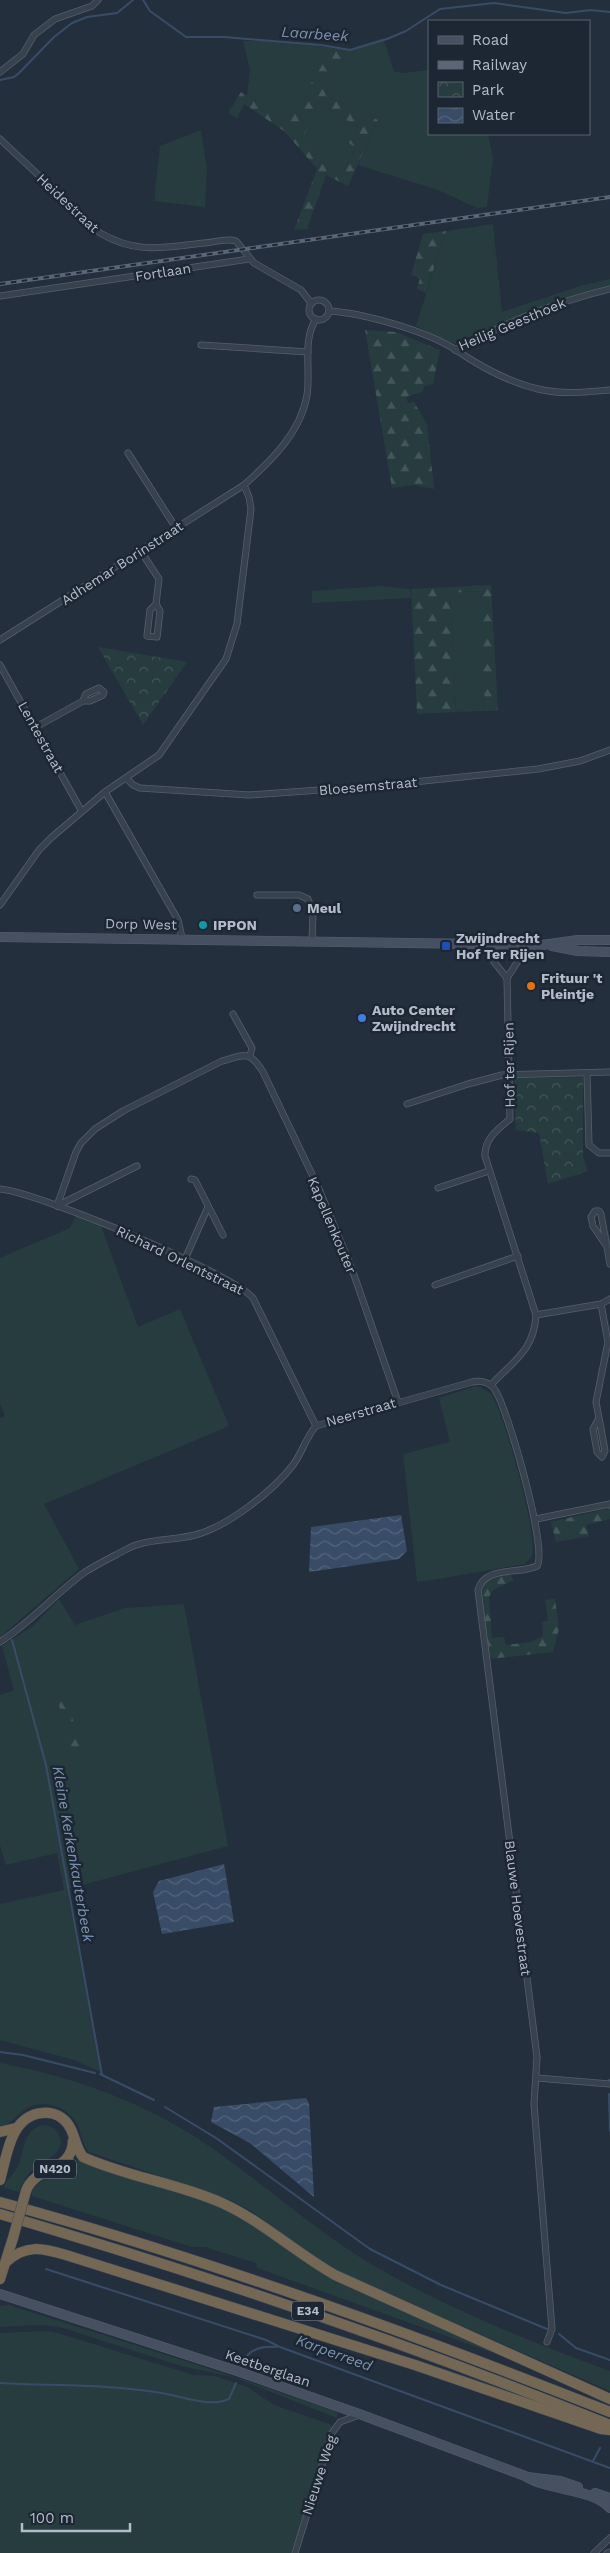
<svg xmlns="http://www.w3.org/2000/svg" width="610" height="2553" font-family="'Work Sans',sans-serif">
	<defs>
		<pattern id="forest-firs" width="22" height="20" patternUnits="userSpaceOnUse" patternTransform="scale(1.25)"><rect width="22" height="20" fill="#263c3f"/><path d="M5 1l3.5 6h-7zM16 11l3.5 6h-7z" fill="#435659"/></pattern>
		<pattern id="park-crowns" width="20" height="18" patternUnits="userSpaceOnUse" patternTransform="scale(1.25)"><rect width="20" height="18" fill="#263c3f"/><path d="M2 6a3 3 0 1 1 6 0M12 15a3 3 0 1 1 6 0" fill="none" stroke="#435659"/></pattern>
		<pattern id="water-waves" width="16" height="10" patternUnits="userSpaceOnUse" patternTransform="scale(1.25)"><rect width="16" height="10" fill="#394c67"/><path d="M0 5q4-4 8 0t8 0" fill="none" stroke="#53647b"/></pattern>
	</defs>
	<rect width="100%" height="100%" fill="#242f3e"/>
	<g fill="#263c3f">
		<polygon points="383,38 394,71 402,73 429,70 429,134 488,134 493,159 487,207 477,208 438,190 358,165 378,120 325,95 347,50"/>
		<polygon points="243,41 281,41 332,48 290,120 247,95 250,70"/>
		<polygon points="318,103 358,127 356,148 344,170 320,161 317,168 312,163 319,146 305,134"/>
		<polygon points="201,130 207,170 205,207 154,201 160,146"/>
		<path d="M493,224L502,312L580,286L610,279V285C556,299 505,320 455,344L416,326L446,231Z"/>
		<polygon points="380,586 410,589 411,598 312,603 312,591"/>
		<polygon points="480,591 485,711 456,712 450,593"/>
		<polygon points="76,1216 101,1226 138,1327 180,1309 229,1426 44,1504 79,1569 0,1637 0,1418 5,1416 0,1404 0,1258 70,1228"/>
		<path d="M477,1386C481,1388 488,1391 491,1394C504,1412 538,1535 532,1556L525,1564C489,1570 454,1577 417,1582L403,1454L450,1442L439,1398Z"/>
		<polygon points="59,1599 75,1625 125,1608 184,1604 228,1846 67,1889 101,2072 74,2060 0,2040 0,1904 64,1890 57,1853 6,1865 0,1845 0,1695 14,1690 2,1646 33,1626"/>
		<path d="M0,2063C74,2077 144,2102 206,2144C265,2184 317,2233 378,2268C451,2310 531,2342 610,2371V2391L354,2279L314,2257L253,2212L228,2199L89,2152C81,2143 82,2134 77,2124C68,2107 46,2100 29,2107C18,2112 12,2125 0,2127Z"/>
		<path d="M43,2125C50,2126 56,2128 59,2135C68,2154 40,2162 30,2172C24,2178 22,2187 19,2192L5,2188L4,2185C8,2179 15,2172 18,2166C25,2150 23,2129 43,2125Z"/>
		<path d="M76,2160L221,2207L258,2228L323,2273L513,2360L257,2268L256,2263L205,2247H192L32,2196C30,2181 46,2181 57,2176C65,2173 71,2166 76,2160Z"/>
		<path d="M9,2305C119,2340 229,2374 337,2412V2418L233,2377L181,2366L60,2327L41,2325L0,2327V2306Z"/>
		<polygon points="44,2331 58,2333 193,2375 215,2376 247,2387 274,2405 332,2425 291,2553 0,2553 0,2333"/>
	</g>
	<g fill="url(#forest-firs)">
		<polygon points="332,48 347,50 325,95 378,120 348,186 326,175 307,229 294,230 320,161 344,170 356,148 349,143 358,127 318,103 305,134 319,146 312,163 284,131 244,104 237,118 228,113 241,92 290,119"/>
		<polygon points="446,231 426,293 417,289 420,278 411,275 423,234"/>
		<polygon points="365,330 396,332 440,350 433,384 425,386 422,392 406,397 408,403 414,402 427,424 434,489 413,485 392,488"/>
		<polygon points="491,585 498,711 485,711 479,591 450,593 456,712 417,714 411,589"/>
		<polygon points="610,1508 610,1519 586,1525 589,1536 556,1542 551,1522"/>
		<path d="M510,1574L514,1580L493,1590L489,1597L492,1638L504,1637L506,1645L531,1642L543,1636L542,1622L548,1621L545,1600L555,1599L559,1629L553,1652L489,1659L481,1591C485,1577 497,1576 510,1574Z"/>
		<polygon points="65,1689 84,1763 75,1764 55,1691"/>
	</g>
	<g fill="url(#park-crowns)">
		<polygon points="98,647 187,662 143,725"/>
		<polygon points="583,1077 583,1156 588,1171 548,1184 539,1133 516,1130 514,1078"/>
	</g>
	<g fill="url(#water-waves)">
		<polygon points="401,1515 407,1551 399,1559 309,1572 311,1527"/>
		<polygon points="224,1864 234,1922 162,1934 153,1892 159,1881"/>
		<polygon points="306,2098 309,2103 314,2197 250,2143 211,2122 214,2107"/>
	</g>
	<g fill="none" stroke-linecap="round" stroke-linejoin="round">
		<g stroke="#394c67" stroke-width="2">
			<polyline points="143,0 150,11 186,37 224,37 321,45 350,50 387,39 406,31 440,9 494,3 566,13 591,10 610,12"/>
			<polyline points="0,80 14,77 19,73 54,37 72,23 87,17 117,13 133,0"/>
			<polyline points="12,1640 46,1765 102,2075"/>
			<polyline points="0,2052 23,2055 95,2073"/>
			<polyline points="100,2074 154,2100"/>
			<polyline points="609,2080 610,2080"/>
			<polyline points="609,2094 610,2131"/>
			<polyline points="165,2107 216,2138 370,2249 441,2285 547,2329"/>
			<polyline points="46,2269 266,2340 280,2347 610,2468"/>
			<polyline points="559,2334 576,2348 610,2360"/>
			<path d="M242,2363C250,2348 262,2346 277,2347"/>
			<path d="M0,2383C54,2386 108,2384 161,2393C182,2396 209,2408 229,2399L236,2383"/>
			<polyline points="593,2461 600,2448"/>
		</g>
		<defs>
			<g id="street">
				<polyline points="0,72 23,54 34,35 55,19 92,6 98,0"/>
				<path d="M0,139L100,233C138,255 164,247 205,243C215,242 227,238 236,241L254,263L301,290L311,303"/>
				<polyline points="0,296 249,259"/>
				<circle cx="319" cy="310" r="10"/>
				<path d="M329,311C363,313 427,331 456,350C481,367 508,382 538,389C562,395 586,392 610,390"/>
				<polyline points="201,345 308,352"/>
				<path d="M455,350C507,322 553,303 610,289"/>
				<polyline points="128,453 176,528"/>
				<polyline points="140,550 159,579 156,604 150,610 147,636 157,637 160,611 156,604"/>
				<path d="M0,640L244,485C271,461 301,432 307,395C311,371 302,340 316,319"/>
				<polyline points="0,665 81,810"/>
				<polyline points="36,727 83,701 90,701 103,695 104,692 99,688 86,694 83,701"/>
				<polyline points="126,778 133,785 140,788 249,795 375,786 538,769 580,761 610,750"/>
				<polyline points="105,792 178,920 182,938"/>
				<polyline points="257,895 299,895 308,899 313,913 312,941"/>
				<polyline points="0,905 39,850 52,837 105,792 159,755 226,659 237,624 251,509 249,497 244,485"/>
				<polyline points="507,978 520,958 520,945"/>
				<polyline points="233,1014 252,1048 250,1056"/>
				<polyline points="587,1073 589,1145 599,1153 610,1153"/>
				<polyline points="407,1104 468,1084 502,1075 610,1072"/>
				<polyline points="191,1179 195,1180 223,1235"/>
				<polyline points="438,1188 489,1171"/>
				<path d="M0,1189C34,1191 232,1273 253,1298L316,1426"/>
				<path d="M57,1206L76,1152L81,1143L95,1129L123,1111L222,1061C244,1055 249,1049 263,1072L319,1189L352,1269L398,1402"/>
				<polyline points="57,1206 137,1166"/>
				<polyline points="606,1245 593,1226 591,1217 595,1211 599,1211 601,1214 610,1264"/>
				<polyline points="185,1259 208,1207"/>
				<polyline points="435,1285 518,1256"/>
				<polyline points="536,1315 601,1304 610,1299"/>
				<path d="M491,1385C513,1361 534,1351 536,1315L485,1156C484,1139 498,1129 510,1119L507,978L494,962L493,944"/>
				<polyline points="599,1418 605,1451 602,1457 597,1452 593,1429 599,1418 596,1402 608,1342 601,1304"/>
				<polyline points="536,1519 610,1504"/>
				<path d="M0,1642C31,1622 55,1594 85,1572C98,1564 112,1557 125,1550C146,1538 172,1541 195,1535C227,1527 273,1491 293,1465C302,1453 306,1437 316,1426L472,1382C481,1380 490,1382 495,1390C508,1409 548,1550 537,1566C519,1575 485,1565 478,1590L537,2057L534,2104L552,2329L547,2342"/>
				<polyline points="537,2078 610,2084"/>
				<polyline points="295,2553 332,2433 340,2422 359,2415"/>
				<polyline points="594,2553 610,2538"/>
				<polyline points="607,2553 610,2552"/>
			</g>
			<g id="secondary">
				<polyline points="0,937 542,945 578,940 610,940"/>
				<polyline points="552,946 578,951 610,952"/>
				<path d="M0,2294L237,2371L362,2415L525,2476C550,2492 590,2487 610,2508"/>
				<polyline points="527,2477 560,2481 578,2487"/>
				<polyline points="595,2493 610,2498"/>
			</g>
			<g id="highway">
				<polyline points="0,2132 16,2128"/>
				<path d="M0,2180C7,2156 10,2116 42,2113C49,2112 58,2114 63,2119C75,2128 74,2146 83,2157C127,2177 177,2183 222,2203C262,2221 296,2253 335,2275L610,2399"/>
				<path d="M26,2191C35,2165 72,2173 73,2141"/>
				<path d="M0,2202C208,2259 410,2333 610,2412"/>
				<path d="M0,2214C207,2275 410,2344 610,2425"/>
				<path d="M6,2262C26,2244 42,2248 66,2255L415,2365L601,2429L610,2430"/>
				<polyline points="0,2279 13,2238"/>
			</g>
		</defs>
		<use href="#street" stroke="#565f6c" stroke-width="7"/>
		<use href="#secondary" stroke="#565f6c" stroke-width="10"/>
		<use href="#highway" stroke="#434c59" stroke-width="11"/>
		<use href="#street" stroke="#38414e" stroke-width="5.5"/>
		<use href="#secondary" stroke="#465061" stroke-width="9"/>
		<use href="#highway" stroke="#746855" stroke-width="10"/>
		<defs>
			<polyline id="rail" points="0,284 610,197"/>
		</defs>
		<use href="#rail" stroke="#5a6575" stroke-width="4"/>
		<use href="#rail" stroke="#1d2633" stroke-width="2" stroke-dasharray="5.5" stroke-linecap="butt"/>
		<defs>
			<polyline id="highway-bridge" points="13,2238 26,2191"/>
		</defs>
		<use href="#highway-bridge" stroke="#434c59" stroke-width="11" stroke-linecap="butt"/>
		<use href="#highway-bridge" stroke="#746855" stroke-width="10"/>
	</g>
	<circle fill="#5c6f8a" stroke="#1d2633" stroke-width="2" cx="297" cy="908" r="5"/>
	<circle fill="#0f9aa8" stroke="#1d2633" stroke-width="2" cx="203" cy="925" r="5"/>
	<rect fill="#1a4fb4" stroke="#1d2633" stroke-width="2" x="441" y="941" width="10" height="10" rx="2.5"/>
	<circle fill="#e8710a" stroke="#1d2633" stroke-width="2" cx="531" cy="986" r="5"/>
	<circle fill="#3f7fe0" stroke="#1d2633" stroke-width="2" cx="362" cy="1018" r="5"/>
	<g text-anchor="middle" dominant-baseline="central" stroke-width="5" stroke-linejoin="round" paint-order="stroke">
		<g fill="#1d2633" stroke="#878f9c" stroke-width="1">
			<rect x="34" y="2159.5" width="42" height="19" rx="4"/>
			<rect x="292" y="2301.5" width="32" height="19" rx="4"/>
		</g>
		<g font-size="12" font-weight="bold" fill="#b4bcc9">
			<text x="55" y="2169">N420</text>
			<text x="308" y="2311">E34</text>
		</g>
		<g font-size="14" fill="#b4bcc9" stroke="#1d2633">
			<text transform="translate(68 203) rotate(43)">Heidestraat</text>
			<text transform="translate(163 272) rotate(-9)">Fortlaan</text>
			<text transform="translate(512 324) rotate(-23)">Heilig Geesthoek</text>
			<text transform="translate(122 563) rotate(-33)">Adhemar Borinstraat</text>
			<text transform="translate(41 737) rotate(61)">Lentestraat</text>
			<text transform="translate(368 786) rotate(-5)">Bloesemstraat</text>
			<text transform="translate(141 924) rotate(1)">Dorp West</text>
			<text transform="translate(509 1065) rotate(-91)">Hof ter Rijen</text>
			<text transform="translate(332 1225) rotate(67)">Kapellenkouter</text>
			<text transform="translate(180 1260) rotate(26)">Richard Orlentstraat</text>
			<text transform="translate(361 1412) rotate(-16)">Neerstraat</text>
			<text transform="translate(518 1908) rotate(83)">Blauwe Hoevestraat</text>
			<text transform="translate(268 2368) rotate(19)">Keetberglaan</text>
			<text transform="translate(319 2475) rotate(-72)">Nieuwe Weg</text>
		</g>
		<g font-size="14" font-weight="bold" fill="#b4bcc9" stroke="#1d2633" text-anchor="start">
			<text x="307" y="908">Meul</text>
			<text x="213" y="925">IPPON</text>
			<text x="456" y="938">Zwijndrecht<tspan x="456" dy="16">Hof Ter Rijen</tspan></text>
			<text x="541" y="978">Frituur 't<tspan x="541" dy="16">Pleintje</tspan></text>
			<text x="372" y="1010">Auto Center<tspan x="372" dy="16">Zwijndrecht</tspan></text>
		</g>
		<g font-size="15" font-style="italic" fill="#7c92b1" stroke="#1d2633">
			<text transform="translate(315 34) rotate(4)">Laarbeek</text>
			<text transform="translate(73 1854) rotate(80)">Kleine Kerkenkauterbeek</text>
			<text transform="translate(334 2353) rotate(20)">Karperreed</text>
		</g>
	</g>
	<rect x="428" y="20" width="162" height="115" fill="#1d2633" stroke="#59626f"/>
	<rect x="438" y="36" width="25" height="8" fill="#465061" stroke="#59626f"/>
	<text x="472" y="45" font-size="15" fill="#b4bcc9">Road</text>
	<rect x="438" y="61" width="25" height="8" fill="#5a6575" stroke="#59626f"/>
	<text x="472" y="70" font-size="15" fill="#b4bcc9">Railway</text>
	<rect x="438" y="82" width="25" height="15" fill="url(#park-crowns)" stroke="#59626f"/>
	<text x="472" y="95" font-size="15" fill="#b4bcc9">Park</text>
	<rect x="438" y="108" width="25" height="15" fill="url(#water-waves)" stroke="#59626f"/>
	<text x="472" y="120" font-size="15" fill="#b4bcc9">Water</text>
	<path d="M22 2523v8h108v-8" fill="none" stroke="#b4bcc9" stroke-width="2.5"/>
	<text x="30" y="2523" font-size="15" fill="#b4bcc9" stroke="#1d2633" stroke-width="4" paint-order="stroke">100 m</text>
</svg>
